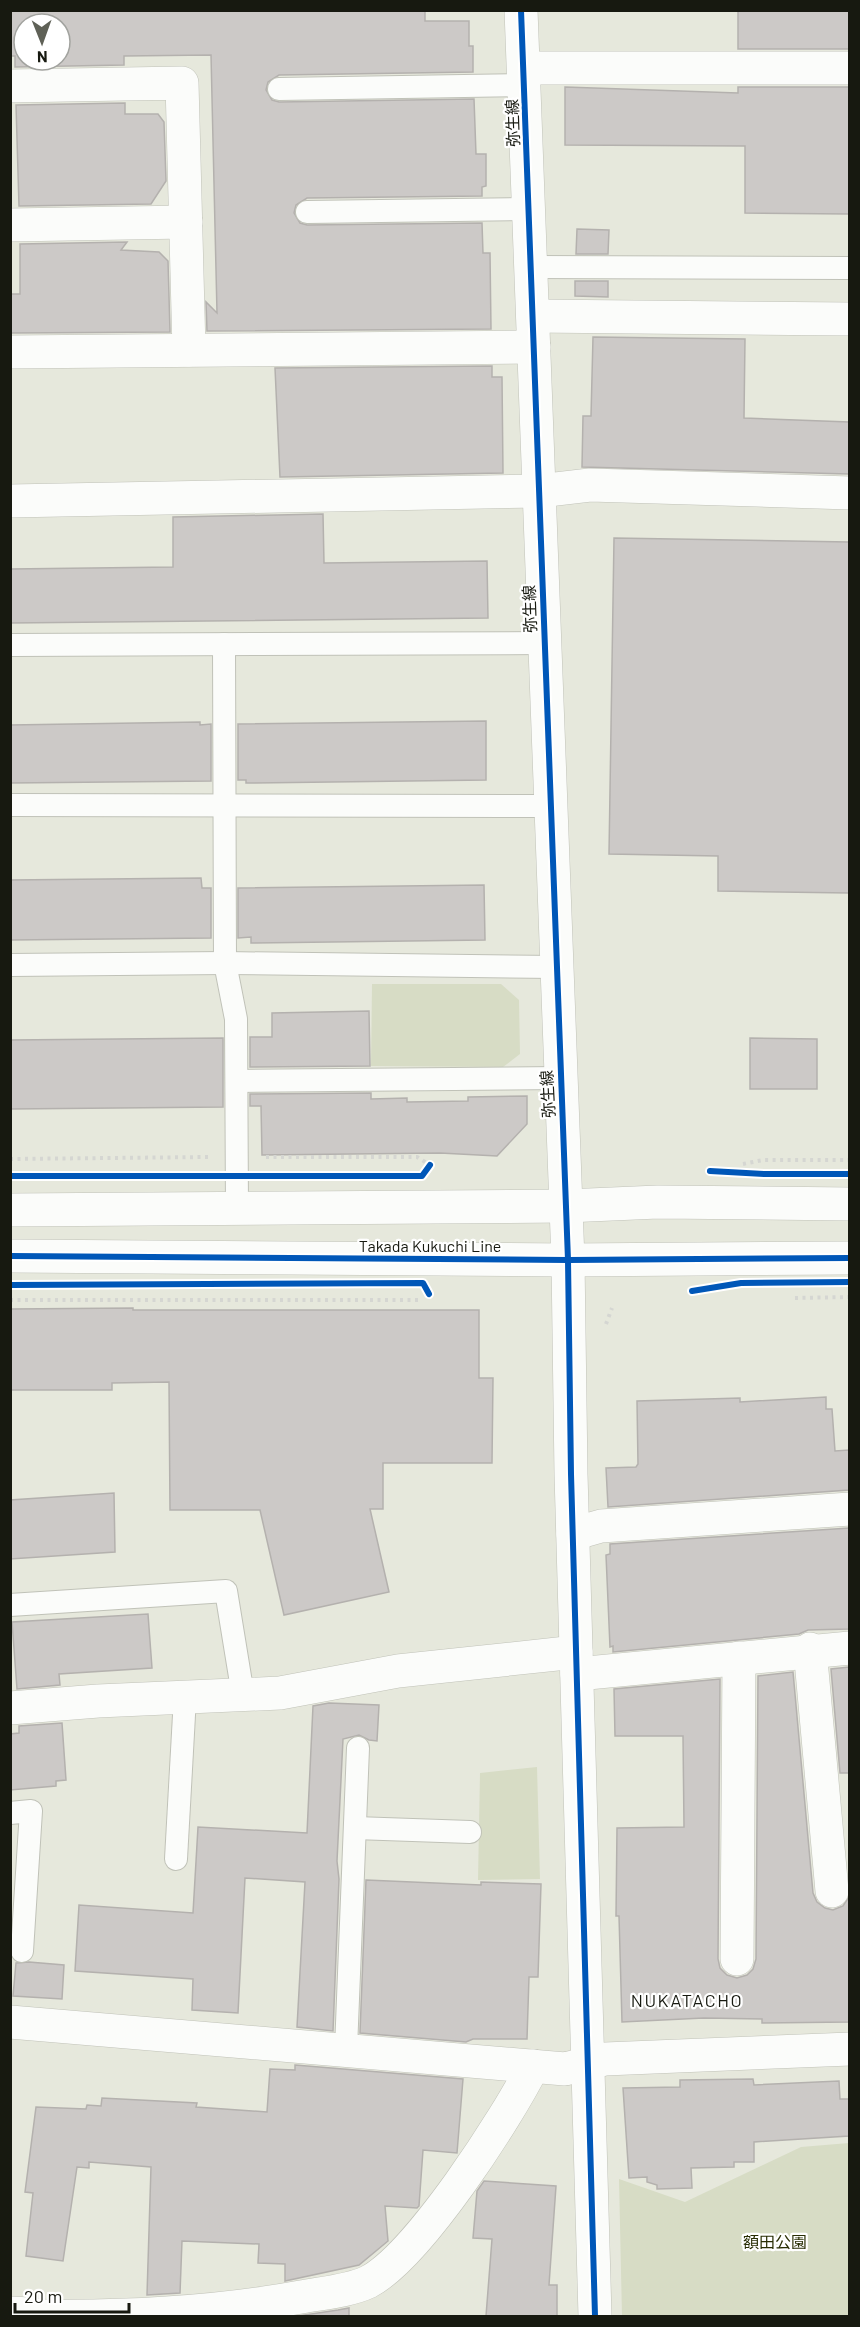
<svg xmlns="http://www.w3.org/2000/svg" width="860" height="2327" font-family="Barlow,'Noto Sans JP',sans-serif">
	<rect width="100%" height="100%" fill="#e6e8dc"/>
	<g fill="#d7dcc5">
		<polygon points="372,984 501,984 519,1000 520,1054 503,1067 371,1066"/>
		<polygon points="537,1767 540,1879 478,1880 480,1773"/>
		<polygon points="849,2143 849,2316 622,2316 619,2179 685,2202 801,2147"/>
	</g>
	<g fill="#ccc9c7" stroke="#b4b1ae" stroke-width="1.5" fill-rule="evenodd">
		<path d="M10,10H425V21H469V46H473V72L279,75L268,82L266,90L272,100L279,102L474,99L476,154H486V186L482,187V196L307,198L296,205L294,213L300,223L307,225L482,223L483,253H490L491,329L207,331L206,302L217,313L211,55L124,56V65L15,67V56H10ZM24,24H60V60H24Z"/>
		<rect x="738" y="10" width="111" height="39"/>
		<polygon points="565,87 738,93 738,87 849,87 849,214 745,213 745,146 565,145"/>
		<polygon points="125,103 125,114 158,114 164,122 166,181 151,204 19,206 16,105"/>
		<polygon points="577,229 609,230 608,254 576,254"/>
		<polygon points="127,242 121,250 159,252 168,261 170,332 10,333 10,294 20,294 20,244"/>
		<polygon points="575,281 608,281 608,297 575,296"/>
		<polygon points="593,337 745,339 744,418 849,422 849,474 582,467 583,416 591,416"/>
		<polygon points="492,366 492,377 502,377 503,473 280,477 275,368"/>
		<polygon points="323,514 324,563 487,561 488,618 10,623 10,569 173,567 173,517"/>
		<polygon points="614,538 849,542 849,893 718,891 718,856 609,854"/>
		<polygon points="486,721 486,780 246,783 246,780 238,780 238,724"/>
		<polygon points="200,722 200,725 211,724 211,781 10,783 10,725"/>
		<polygon points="201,878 202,888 211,888 211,938 10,940 10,880"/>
		<polygon points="484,885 485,940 251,943 251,937 238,938 238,888"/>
		<polygon points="369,1011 370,1066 250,1067 250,1037 272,1037 272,1013"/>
		<polygon points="223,1038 223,1107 10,1109 10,1040"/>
		<polygon points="750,1038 817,1039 817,1089 750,1089"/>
		<polygon points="371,1093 371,1099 407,1098 407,1102 468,1101 468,1097 527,1096 527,1124 497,1156 440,1153 262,1155 261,1106 250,1106 250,1094"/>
		<polygon points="133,1308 133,1310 479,1310 479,1378 493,1378 492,1463 383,1463 383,1509 370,1509 389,1592 284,1615 260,1510 170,1510 169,1382 112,1383 112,1390 10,1390 10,1309"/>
		<polygon points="826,1397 826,1409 832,1409 835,1451 849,1450 849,1490 608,1507 606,1468 636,1467 638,1464 637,1401 740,1398 740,1402"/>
		<polygon points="114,1493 115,1552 10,1559 10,1500"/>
		<polygon points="849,1528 849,1629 808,1630 799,1634 613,1652 613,1646 610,1647 606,1555 610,1554 610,1544"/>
		<polygon points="148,1614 152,1668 59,1674 60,1685 17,1689 12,1622"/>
		<polygon points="849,1667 849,1773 840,1773 831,1669"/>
		<polygon points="793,1672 813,1893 817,1902 825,1908 833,1910 843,1906 849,1897 849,2022 762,2023 762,2019 704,2018 622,2022 619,1916 616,1916 617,1828 684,1827 683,1736 615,1736 614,1689 720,1679 718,1959 720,1968 727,1975 737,1978 747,1975 753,1969 756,1959 758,1676"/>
		<polygon points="329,1703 379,1705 377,1741 369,1740 359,1735 343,1739 337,1861 339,1879 333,2031 297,2027 305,1882 245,1878 238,2013 192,2010 193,1979 75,1971 79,1905 193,1913 198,1827 307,1833 313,1706"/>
		<polygon points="62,1723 66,1780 56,1781 56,1786 10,1790 10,1734 19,1733 19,1726"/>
		<polygon points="366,1880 481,1885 481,1882 541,1884 538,1977 529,1977 527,2039 473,2039 466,2042 360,2033"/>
		<polygon points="29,1962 64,1965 62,1999 13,1996 16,1963"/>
		<polygon points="295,2065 463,2079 457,2153 423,2150 419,2206 417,2208 385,2206 388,2241 359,2265 285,2281 285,2264 258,2263 259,2244 182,2241 180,2293 147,2295 151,2167 89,2162 89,2168 77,2167 63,2261 26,2256 33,2193 25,2192 36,2107 86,2109 87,2105 101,2106 102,2098 197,2103 196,2107 267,2112 270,2069 295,2070"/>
		<polygon points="753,2079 754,2085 839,2081 840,2099 849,2099 849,2136 754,2142 754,2162 734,2162 734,2167 691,2168 692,2188 657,2189 657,2185 647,2182 647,2177 629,2178 623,2088 680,2087 680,2080"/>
		<polygon points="484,2181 556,2186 549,2285 557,2285 557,2316 486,2316 492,2239 473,2238 477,2191"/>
		<polygon points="349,2308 349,2316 298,2316 338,2310"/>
	</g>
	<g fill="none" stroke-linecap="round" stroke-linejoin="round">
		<defs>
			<g id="lane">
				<polyline points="279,89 524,85"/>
				<polyline points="307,212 529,209"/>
				<polyline points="531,267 850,268"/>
				<polyline points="224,644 225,963 236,1019 237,1210"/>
				<polyline points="10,645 544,643"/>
				<polyline points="10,805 550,806"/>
				<polyline points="10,965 225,963 556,967"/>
				<polyline points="237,1081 560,1078"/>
				<polyline points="10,1605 226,1591 243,1695"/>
				<polyline points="10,1813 31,1811 22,1951"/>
				<polyline points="355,1828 470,1832"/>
				<polyline points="176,1859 185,1697"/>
				<polyline points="346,2049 358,1748"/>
			</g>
			<g id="street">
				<polyline points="524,68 850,68"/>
				<polyline points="10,86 182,83 189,350"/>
				<polyline points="10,225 186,222"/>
				<polyline points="533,316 850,319"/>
				<polyline points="10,352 534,347"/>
				<polyline points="10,501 539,491 590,485 850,493"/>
				<polyline points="573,1534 601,1526 850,1509"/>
				<polyline points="810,1649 832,1891"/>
				<polyline points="577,1674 850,1648"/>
				<polyline points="10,1708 98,1701 280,1693 398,1671 576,1652"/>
				<polyline points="737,1959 739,1658"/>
				<polyline points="10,2022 565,2069 605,2059 850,2049"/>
				<path d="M10,2313C23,2313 35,2315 47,2316C131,2317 219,2312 301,2297C322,2293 349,2291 368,2282C418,2256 507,2118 533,2066"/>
			</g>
			<g id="secondary">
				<polyline points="521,10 568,1260 571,1474 595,2316"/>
				<polyline points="10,1210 566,1206 658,1202 850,1204"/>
				<polyline points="10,1256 568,1260 850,1258"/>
			</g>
		</defs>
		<use href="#lane" stroke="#c0c2b8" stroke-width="24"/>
		<use href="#street" stroke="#c0c2b8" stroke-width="34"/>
		<use href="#secondary" stroke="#c0c2b8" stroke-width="34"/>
		<g stroke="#d5d6d2" stroke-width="4" stroke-dasharray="3 4.5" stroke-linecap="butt">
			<polyline points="266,1157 417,1157 430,1165"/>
			<polyline points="10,1159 208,1157"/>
			<polyline points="743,1164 763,1160 850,1160"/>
			<polyline points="795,1298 850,1297"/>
			<polyline points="10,1300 422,1300"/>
			<polyline points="606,1324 612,1308"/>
		</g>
		<use href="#lane" stroke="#fbfcfa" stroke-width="22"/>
		<use href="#street" stroke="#fbfcfa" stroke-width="33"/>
		<use href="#secondary" stroke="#fbfcfa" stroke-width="33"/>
		<defs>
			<g id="cycleway">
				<polyline points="521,10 568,1260 571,1474 595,2316"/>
				<polyline points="710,1171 764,1174 850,1174"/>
				<polyline points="10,1176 422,1176 430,1165"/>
				<polyline points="10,1256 568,1260 850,1258"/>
				<polyline points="10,1285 423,1283 429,1294"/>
				<polyline points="692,1291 741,1283 850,1282"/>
			</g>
		</defs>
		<use href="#cycleway" stroke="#fff" stroke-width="10"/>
		<use href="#cycleway" stroke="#0057b8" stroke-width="6"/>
	</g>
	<g text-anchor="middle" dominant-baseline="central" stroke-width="4.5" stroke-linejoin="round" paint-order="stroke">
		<g font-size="16" fill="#171910" stroke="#fff">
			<text transform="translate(512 123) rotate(-92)">弥生線</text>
			<text transform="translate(529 609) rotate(-92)">弥生線</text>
			<text transform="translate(547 1094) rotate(-93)">弥生線</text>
			<text x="430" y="1245">Takada Kukuchi Line</text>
		</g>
		<g font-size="16" fill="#292e04" stroke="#fff">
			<text x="775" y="2241">額田公園</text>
		</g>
		<g font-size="18" letter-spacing="1.5" fill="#171910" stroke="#fff">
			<text x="687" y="2000">NUKATACHO</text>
		</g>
	</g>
	<rect width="860" height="2327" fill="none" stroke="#171910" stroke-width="24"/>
	<g transform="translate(42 42) rotate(179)"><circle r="28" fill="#ffffff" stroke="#a2a39f" stroke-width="1.5"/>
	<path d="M0-4.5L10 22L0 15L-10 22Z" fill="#5f6157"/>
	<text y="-9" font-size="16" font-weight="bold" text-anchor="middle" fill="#171910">N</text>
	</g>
	<path d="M15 2303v9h114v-9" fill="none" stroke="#171910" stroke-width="3"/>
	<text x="24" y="2303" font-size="18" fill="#171910" stroke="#ffffff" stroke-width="4.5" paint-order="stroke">20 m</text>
</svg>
